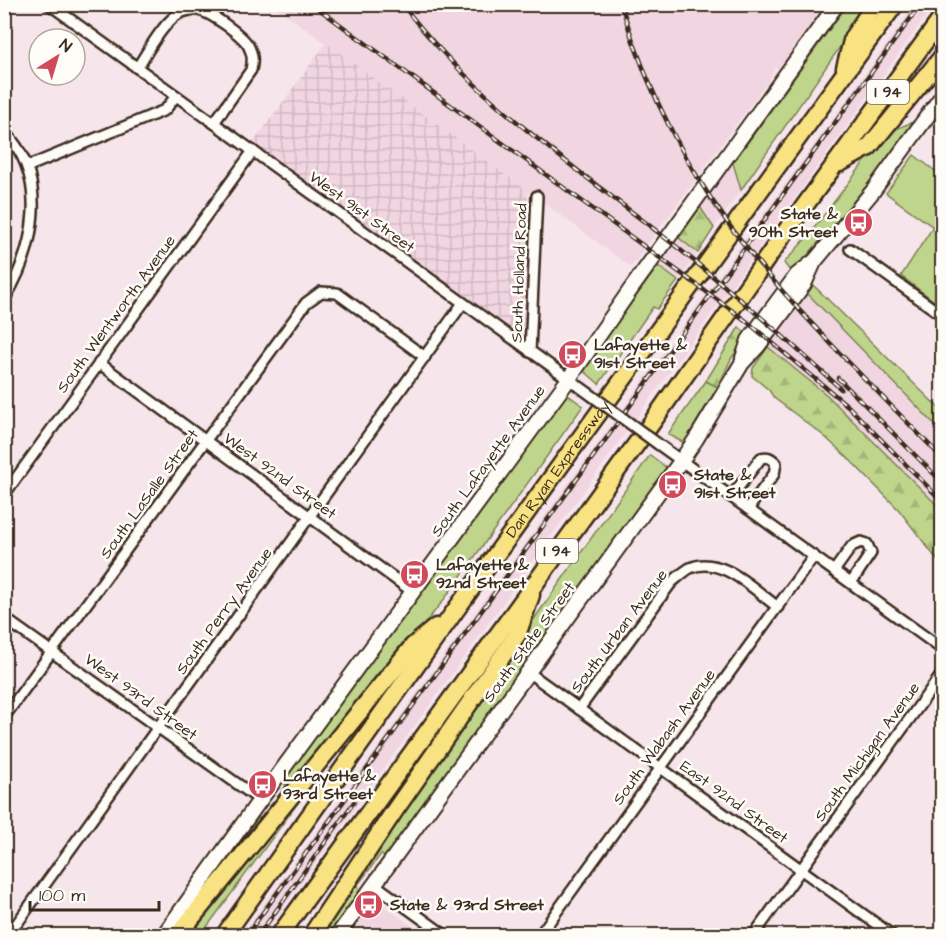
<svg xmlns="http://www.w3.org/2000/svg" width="947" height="940" font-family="'Architects Daughter',sans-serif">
	<defs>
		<pattern id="industrial-grid" width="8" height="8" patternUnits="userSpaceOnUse" patternTransform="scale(1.5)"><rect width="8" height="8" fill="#f1d6e2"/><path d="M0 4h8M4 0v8" fill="none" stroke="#d0b8c1"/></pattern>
		<pattern id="forest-firs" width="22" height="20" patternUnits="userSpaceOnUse" patternTransform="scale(1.5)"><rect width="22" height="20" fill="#bed58b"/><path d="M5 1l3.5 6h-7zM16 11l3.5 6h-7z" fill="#a4b778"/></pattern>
	</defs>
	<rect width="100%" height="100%" fill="#f6e6eb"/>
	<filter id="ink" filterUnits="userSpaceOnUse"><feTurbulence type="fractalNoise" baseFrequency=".0167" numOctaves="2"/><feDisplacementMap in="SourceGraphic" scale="12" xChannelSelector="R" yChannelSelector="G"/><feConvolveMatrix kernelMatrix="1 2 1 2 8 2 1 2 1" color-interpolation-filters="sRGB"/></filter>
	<g filter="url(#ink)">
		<g fill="#f1d6e2">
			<polygon points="273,5 828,5 781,71 775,67 769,80 631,267"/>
			<polygon points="915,5 934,5 264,935 241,936"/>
			<polygon points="733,163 741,190 714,228 700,207"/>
			<polygon points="679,238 698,253 678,281 658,266"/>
			<polygon points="813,285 942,411 942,566 899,510 849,459 824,436 774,398 769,390 752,376 753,368"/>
			<polygon points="376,900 425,935 350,935"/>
		</g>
		<polygon fill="url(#industrial-grid)" points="326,43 528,191 527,329 520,335 253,143"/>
		<g fill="#bed58b" stroke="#7c8054" stroke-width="1.5">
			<polygon points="847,5 869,5 741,190 733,163"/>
			<polygon points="917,120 888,161 800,264 790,271 784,263 808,236 882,139 894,130"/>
			<polygon points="914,155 942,176 942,307 901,276 933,227 886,193"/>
			<polygon points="658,266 678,281 657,309 653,307 599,384 583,370"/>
			<polygon points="813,285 942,411 942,432 807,293"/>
			<polygon points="706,381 718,387 684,443 668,434"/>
			<polygon points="565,395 568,395 583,406 443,601 186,917 208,883 211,883 257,817 261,819 285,787 286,785 282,782"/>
			<polygon points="650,455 667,468 376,871 375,870 384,857 381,854 357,886 360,890 356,896 328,935 317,936 539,612"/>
			<polygon points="328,762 201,935 183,936"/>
		</g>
		<g fill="url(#forest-firs)" stroke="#7c8054" stroke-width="1.5">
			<polygon points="700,207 714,228 698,253 679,238"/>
			<polygon points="739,327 748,335 731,359 718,387 706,381"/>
			<polygon points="768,347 828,396 942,510 942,566 899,510 849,459 824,436 774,398 769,390 752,376 753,368"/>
		</g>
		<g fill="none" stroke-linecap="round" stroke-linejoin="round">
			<defs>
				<g id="street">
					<polyline points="49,4 591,395"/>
					<path d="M137,68C147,53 164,21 180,13C184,11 193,9 198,10C210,12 244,36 249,47C253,55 253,61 251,70L214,123"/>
					<path d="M4,131C50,178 35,249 4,300"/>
					<polyline points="29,166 165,110 176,96"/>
					<polyline points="850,249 942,315"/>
					<polyline points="530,352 537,196"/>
					<polyline points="99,363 413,592"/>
					<polyline points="658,444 942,649"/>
					<polyline points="4,495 253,151"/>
					<path d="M731,497L761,458C768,456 771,458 776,463L774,474L748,509"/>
					<polyline points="834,571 852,546 861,542 867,544 871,553 851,583"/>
					<polyline points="4,618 260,800"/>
					<polyline points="528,672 893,936"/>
					<path d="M579,709L671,583C677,578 683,572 690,568C721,554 755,591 778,607"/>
					<polyline points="4,717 306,303 321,292 337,293 425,357"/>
					<polyline points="374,884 446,936"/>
					<polyline points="8,936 463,303"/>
					<polyline points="539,936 814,556"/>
					<polyline points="753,936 942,674"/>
				</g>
				<g id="secondary">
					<polyline points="743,358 749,340 797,275 812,263"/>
					<polyline points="163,936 260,800 568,380 631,289 837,4"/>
					<polyline points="337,936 681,461 696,439 742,363 757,347 804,284 814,262 873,191 942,96"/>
				</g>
				<g id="highway">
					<polyline points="845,68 853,37 875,4"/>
					<polyline points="840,163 869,147 942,57"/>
					<polyline points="177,936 413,646 436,627"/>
					<path id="s1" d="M224,936L455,611L895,4"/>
					<polyline points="279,936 653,421 784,234 942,18"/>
					<polyline points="311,936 395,810 517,635 531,595"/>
				</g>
			</defs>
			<use href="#street" stroke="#3b2a1e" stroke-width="14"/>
			<use href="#secondary" stroke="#3b2a1e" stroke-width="18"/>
			<use href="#highway" stroke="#3b2a1e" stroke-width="21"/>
			<use href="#street" stroke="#fdfcf7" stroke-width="9"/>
			<use href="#secondary" stroke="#fdfcf7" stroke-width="14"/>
			<use href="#highway" stroke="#f8e281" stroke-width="16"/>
			<defs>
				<g id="rail">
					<polyline points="312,4 745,320 848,406 942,501"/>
					<path d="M402,4C471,96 569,163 659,233C722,282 782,335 841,389"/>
					<path d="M621,4C648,95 693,182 753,256C811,328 879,392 942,458"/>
					<polyline points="838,378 942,482"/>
					<polyline points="246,936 921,4"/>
					<polyline points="258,936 354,802"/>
				</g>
			</defs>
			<use href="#rail" stroke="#3b2a1e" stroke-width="4.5"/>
			<use href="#rail" stroke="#fdfcf7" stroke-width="2" stroke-dasharray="7" stroke-linecap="butt"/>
			<defs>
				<polyline id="street-bridge" points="591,395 658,444"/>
			</defs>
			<use href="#street-bridge" stroke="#3b2a1e" stroke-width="14" stroke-linecap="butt"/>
			<use href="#street-bridge" stroke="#fdfcf7" stroke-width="9"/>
		</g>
	</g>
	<defs>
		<symbol id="bus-disc" viewBox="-11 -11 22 22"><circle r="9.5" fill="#d1495b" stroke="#fdfcf7"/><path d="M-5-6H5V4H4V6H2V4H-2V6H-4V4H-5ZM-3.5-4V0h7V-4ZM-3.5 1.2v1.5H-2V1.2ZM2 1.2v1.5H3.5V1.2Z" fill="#fff"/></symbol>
	</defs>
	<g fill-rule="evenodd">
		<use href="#bus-disc" x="842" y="206" width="33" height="33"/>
		<use href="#bus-disc" x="556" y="338" width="33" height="33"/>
		<use href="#bus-disc" x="656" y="468" width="33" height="33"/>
		<use href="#bus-disc" x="398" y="558" width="33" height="33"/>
		<use href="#bus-disc" x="246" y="768" width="33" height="33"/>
		<use href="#bus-disc" x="352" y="888" width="33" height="33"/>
	</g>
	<g text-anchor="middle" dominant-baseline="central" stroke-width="5" stroke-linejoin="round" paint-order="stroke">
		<g fill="#fdfcf7" stroke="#75695f" stroke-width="1.5">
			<rect x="867" y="80" width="42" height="24" rx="4.5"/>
			<rect x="536" y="539" width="42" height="24" rx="4.5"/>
		</g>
		<g font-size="15" font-weight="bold" fill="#3b2a1e">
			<text x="888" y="92">I 94</text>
			<text x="557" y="551">I 94</text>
		</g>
		<g font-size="16" fill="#3b2a1e" stroke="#fdfcf7">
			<text transform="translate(362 212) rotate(36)">West 91st Street</text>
			<text transform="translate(519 273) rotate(-88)">South Holland Road</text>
			<text transform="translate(116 314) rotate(-54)">South Wentworth Avenue</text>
			<text transform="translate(488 461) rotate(-54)">South Lafayette Avenue</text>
			<text stroke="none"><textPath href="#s1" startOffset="574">Dan Ryan Expressway</textPath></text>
			<text transform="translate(280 476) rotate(36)">West 92nd Street</text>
			<text transform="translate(149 494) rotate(-54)">South LaSalle Street</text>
			<text transform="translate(224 611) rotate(-54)">South Perry Avenue</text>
			<text transform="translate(619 631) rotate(-53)">South Urban Avenue</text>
			<text transform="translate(529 642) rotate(-54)">South State Street</text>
			<text transform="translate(141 697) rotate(36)">West 93rd Street</text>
			<text transform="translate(664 737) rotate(-54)">South Wabash Avenue</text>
			<text transform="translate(867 752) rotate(-54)">South Michigan Avenue</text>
			<text transform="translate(734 802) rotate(36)">East 92nd Street</text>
		</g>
		<g font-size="16" font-weight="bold" fill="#3b2a1e" stroke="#fdfcf7" text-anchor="start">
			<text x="838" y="214" text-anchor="end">State &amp;<tspan x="838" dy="18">90th Street</tspan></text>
			<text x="594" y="345">Lafayette &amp;<tspan x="594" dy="18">91st Street</tspan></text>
			<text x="694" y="475">State &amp;<tspan x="694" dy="18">91st Street</tspan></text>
			<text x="436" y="565">Lafayette &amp;<tspan x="436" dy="18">92nd Street</tspan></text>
			<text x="283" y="776">Lafayette &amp;<tspan x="283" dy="18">93rd Street</tspan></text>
			<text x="390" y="905">State &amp; 93rd Street</text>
		</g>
	</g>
	<rect width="947" height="940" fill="none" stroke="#fdfcf7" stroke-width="24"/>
	<rect x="12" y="12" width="923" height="916" fill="none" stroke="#3b2a1e" stroke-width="2" filter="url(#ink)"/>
	<g transform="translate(57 57) rotate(37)"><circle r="28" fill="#fdfcf7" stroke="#afa8a0" stroke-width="1.5"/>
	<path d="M0-4.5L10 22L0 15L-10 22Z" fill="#d1495b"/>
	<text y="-9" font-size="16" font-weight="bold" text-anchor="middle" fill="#3b2a1e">N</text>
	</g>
	<path d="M30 901v9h129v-9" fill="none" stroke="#3b2a1e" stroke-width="3"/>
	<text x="39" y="901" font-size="18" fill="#3b2a1e" stroke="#fdfcf7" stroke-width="4.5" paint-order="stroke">100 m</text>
</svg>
